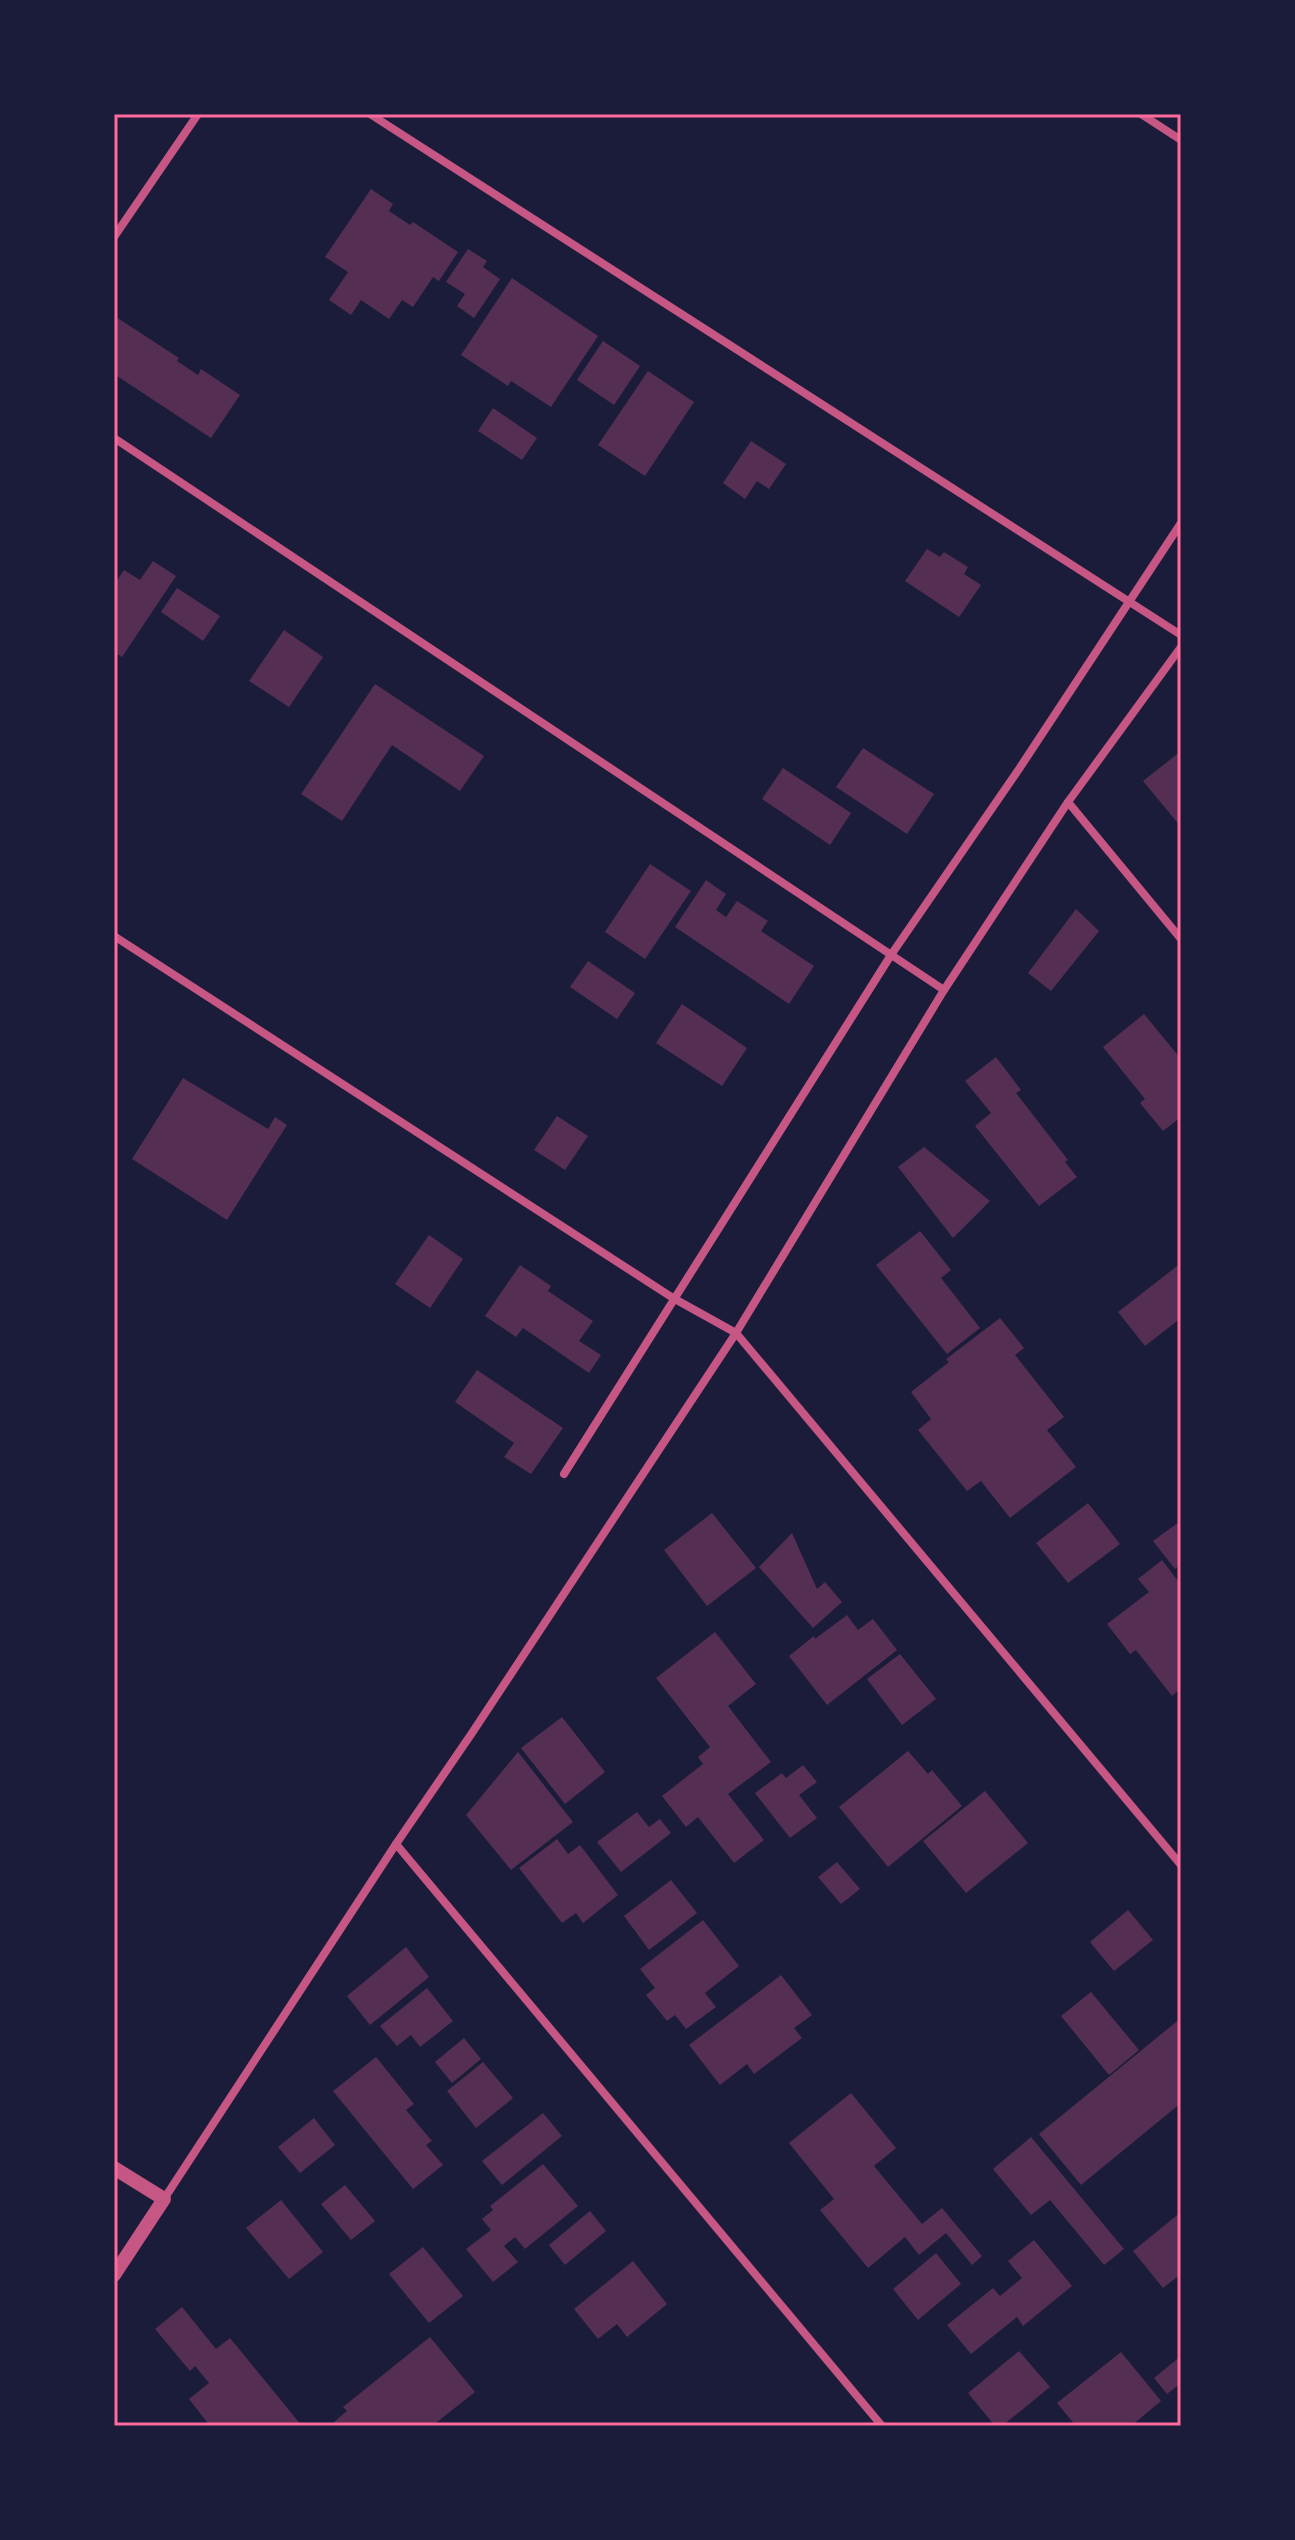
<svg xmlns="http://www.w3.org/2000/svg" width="1295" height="2540" font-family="'Space Grotesk',sans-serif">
	<rect width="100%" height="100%" fill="#1b1b3a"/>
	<g fill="#542f53">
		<polygon points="371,189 393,204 389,211 410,225 413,222 458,252 439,281 433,277 413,307 402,300 389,319 361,300 351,315 329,300 348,272 325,257"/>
		<polygon points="468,249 487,261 483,267 500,279 474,318 457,306 465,294 446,282"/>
		<polygon points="512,278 598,336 551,407 511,381 508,386 461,355"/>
		<polygon points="116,317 179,358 177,361 198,375 201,369 240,395 211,438 114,374 114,320"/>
		<polygon points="603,341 640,366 614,405 577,380"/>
		<polygon points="648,371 694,402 645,476 598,445"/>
		<polygon points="493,408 537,438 522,460 478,431"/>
		<polygon points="751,441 786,464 769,489 757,481 745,499 723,483"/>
		<polygon points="927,549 940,557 944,552 968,567 964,574 981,585 959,617 905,581"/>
		<polygon points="153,561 176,576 122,657 114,652 114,585 124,570 140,580"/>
		<polygon points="177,588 220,616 203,641 161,612"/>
		<polygon points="284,630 323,657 289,707 249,681"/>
		<polygon points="375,684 484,756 460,791 392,745 342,821 301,794"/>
		<polygon points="863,748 934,794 907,834 836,787"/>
		<polygon points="1181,751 1181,827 1143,781"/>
		<polygon points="783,768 851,813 830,845 762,799"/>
		<polygon points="650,864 691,891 645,959 605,932"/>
		<polygon points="706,880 726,894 716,910 726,917 737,901 768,921 761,931 814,966 789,1004 675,927"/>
		<polygon points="1076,909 1099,931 1051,991 1028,973"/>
		<polygon points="588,961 635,993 617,1019 570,987"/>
		<polygon points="682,1004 747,1048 722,1086 656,1043"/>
		<polygon points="1144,1014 1181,1059 1181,1117 1163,1131 1140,1103 1145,1099 1103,1047"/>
		<polygon points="996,1057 1021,1090 1016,1093 1068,1160 1065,1162 1077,1177 1039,1206 975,1126 991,1113 965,1081"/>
		<polygon points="183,1078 268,1129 275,1117 287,1125 227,1220 132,1159"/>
		<polygon points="557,1116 588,1136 565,1170 534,1150"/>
		<polygon points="924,1147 990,1201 953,1238 898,1167"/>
		<polygon points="920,1231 951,1270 941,1278 980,1328 947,1354 876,1265"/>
		<polygon points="429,1235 463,1259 430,1308 395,1284"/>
		<polygon points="1181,1263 1181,1318 1145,1346 1118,1312"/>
		<polygon points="520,1265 551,1286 548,1291 593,1321 579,1341 601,1355 589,1373 523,1328 516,1337 485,1316"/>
		<polygon points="1000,1318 1024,1348 1015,1355 1064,1417 1047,1430 1076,1467 1010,1518 981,1481 967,1491 918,1430 931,1419 911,1392 949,1362 946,1359"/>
		<polygon points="477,1370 563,1428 531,1474 504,1457 514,1443 455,1402"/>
		<polygon points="1088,1503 1120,1544 1068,1583 1036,1543"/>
		<polygon points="712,1513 756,1568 707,1606 664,1550"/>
		<polygon points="1179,1522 1181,1524 1181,1564 1175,1569 1153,1541"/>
		<polygon points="792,1533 817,1589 825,1582 842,1602 813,1628 759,1567"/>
		<polygon points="1162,1560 1181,1585 1181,1688 1172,1696 1136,1650 1130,1654 1107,1624 1149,1592 1138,1579"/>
		<polygon points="847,1615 858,1630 873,1619 897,1650 827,1705 789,1656 814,1636 815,1639"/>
		<polygon points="715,1632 756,1684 728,1706 771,1762 728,1794 764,1840 734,1863 698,1817 686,1827 662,1796 703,1764 698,1757 710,1747 656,1678"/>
		<polygon points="900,1654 936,1699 902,1725 867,1679"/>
		<polygon points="562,1717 605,1772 565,1804 521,1748"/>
		<polygon points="908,1751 928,1774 932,1770 962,1806 888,1867 839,1807"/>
		<polygon points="518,1752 573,1822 511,1870 466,1815"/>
		<polygon points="803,1765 817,1782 799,1795 817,1818 790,1838 755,1793 782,1773 786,1778"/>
		<polygon points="985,1791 1028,1843 966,1893 923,1841"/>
		<polygon points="637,1812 649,1827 660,1819 671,1833 621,1872 597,1842"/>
		<polygon points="557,1839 568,1854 580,1845 618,1895 583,1923 576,1913 562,1923 519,1868"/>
		<polygon points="837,1862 860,1889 841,1904 818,1877"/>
		<polygon points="671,1880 697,1913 649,1950 624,1916"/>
		<polygon points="1128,1910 1153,1940 1114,1971 1090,1942"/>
		<polygon points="703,1920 739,1966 705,1993 716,2007 686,2029 675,2015 667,2021 646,1995 655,1988 640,1969"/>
		<polygon points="406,1947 429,1977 370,2025 347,1996"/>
		<polygon points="781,1975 812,2015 794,2028 802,2038 754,2074 747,2064 720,2085 689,2045"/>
		<polygon points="427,1988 453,2021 420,2047 411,2035 397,2046 380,2026"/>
		<polygon points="1091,1992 1139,2050 1109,2075 1061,2016"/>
		<polygon points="1181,2018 1181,2103 1081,2185 1039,2134"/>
		<polygon points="464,2038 481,2059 452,2083 435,2062"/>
		<polygon points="376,2057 414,2104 406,2110 432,2141 426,2145 443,2165 413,2189 333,2091"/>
		<polygon points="483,2062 513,2098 476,2128 447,2091"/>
		<polygon points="851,2093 896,2148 874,2166 922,2224 942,2208 982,2256 972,2265 946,2233 919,2255 905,2237 868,2268 820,2210 834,2199 789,2143"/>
		<polygon points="543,2113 562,2136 502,2185 482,2161"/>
		<polygon points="314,2118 335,2145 300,2173 278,2147"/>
		<polygon points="1031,2137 1124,2249 1104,2265 1050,2200 1031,2215 993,2169"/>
		<polygon points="543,2164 578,2206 525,2249 515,2237 504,2246 518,2262 493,2282 466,2249 491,2230 482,2219 493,2210 490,2206"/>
		<polygon points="345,2185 375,2221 351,2240 321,2204"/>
		<polygon points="281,2200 323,2252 289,2279 246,2228"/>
		<polygon points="590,2211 606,2231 565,2265 549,2245"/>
		<polygon points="1181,2212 1181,2274 1163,2288 1133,2251"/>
		<polygon points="1034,2240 1072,2286 1023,2326 1017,2317 971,2354 947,2325 993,2288 1000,2296 1022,2278 1008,2261"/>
		<polygon points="423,2247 463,2296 429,2323 389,2274"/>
		<polygon points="936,2253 961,2284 918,2320 893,2289"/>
		<polygon points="633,2261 667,2304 627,2337 617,2324 598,2339 574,2309"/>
		<polygon points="182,2307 216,2349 230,2338 302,2426 210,2426 189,2399 209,2383 195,2366 190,2371 155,2329"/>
		<polygon points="430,2337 475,2392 432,2426 338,2426 334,2422 347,2411 343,2407"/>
		<polygon points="1019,2351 1050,2387 1002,2426 995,2426 968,2393"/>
		<polygon points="1121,2352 1161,2401 1131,2426 1076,2426 1057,2403"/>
		<polygon points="1181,2356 1181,2383 1167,2394 1154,2378"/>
	</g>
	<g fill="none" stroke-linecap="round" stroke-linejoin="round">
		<g stroke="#c65784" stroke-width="8">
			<polyline points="370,114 1181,635"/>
			<polyline points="1141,114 1181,140"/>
			<polyline points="114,237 198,114"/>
			<polyline points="114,438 944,990"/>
			<polyline points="1068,802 1181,939"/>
			<polyline points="114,936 673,1298 736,1333 1181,1865"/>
			<polyline points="564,1474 891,955 1019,769 1181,523"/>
			<polyline points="396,1844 882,2426"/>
			<polyline points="164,2199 396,1844 472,1733 736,1333 944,990 1068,802 1181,647"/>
		</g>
		<polyline stroke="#c65784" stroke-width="14" points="114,2168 164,2199 114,2275"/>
	</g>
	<rect width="1295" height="2540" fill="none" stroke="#1b1b3a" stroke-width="232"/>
	<rect x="116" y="116" width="1063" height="2308" fill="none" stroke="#ff6b9d" stroke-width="3"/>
</svg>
